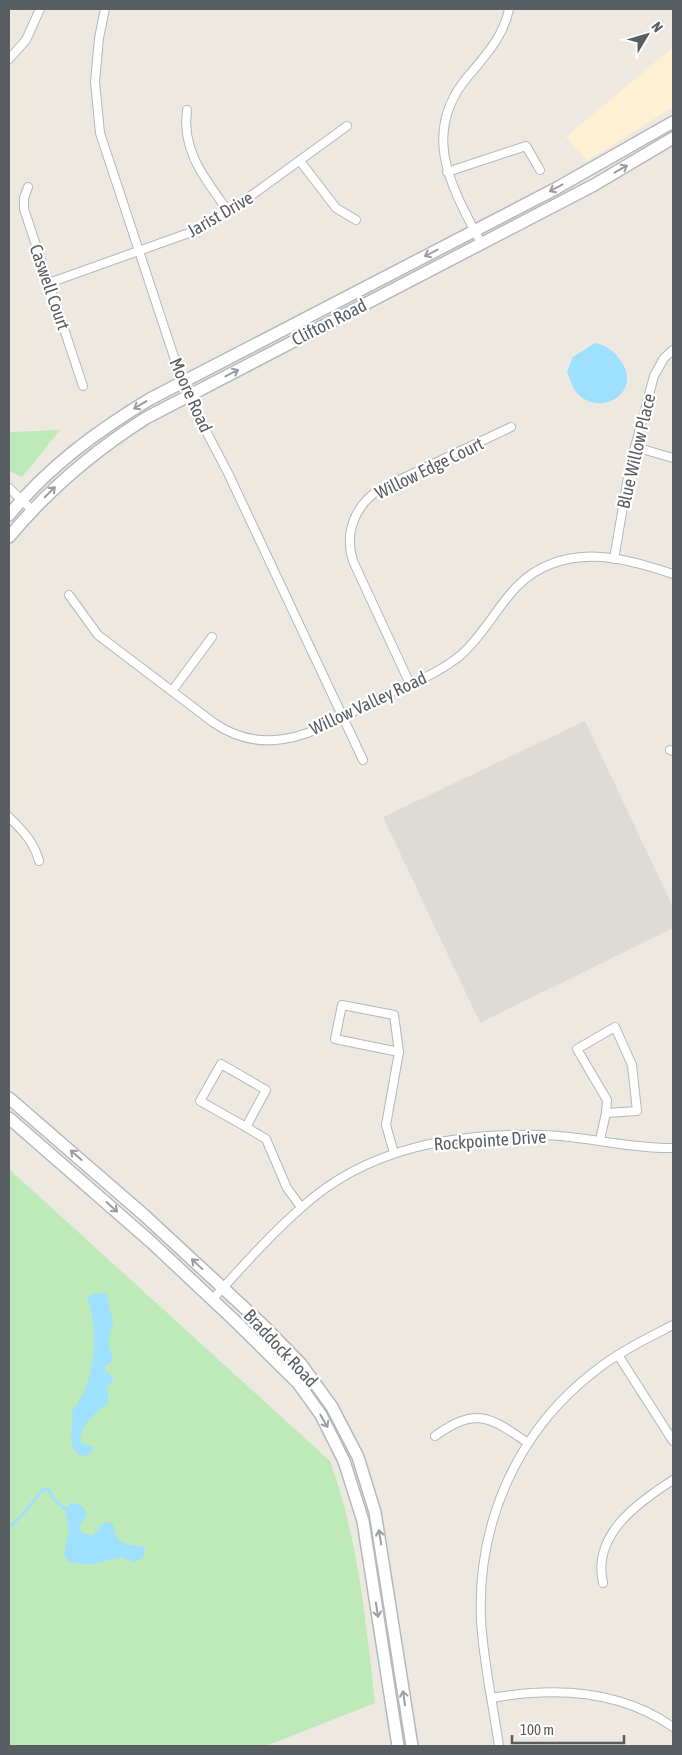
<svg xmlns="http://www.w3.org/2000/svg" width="682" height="1755" font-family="'Asap Condensed',sans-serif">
	<rect width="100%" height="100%" fill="#eee9e0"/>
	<polygon fill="#fff0d4" points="673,47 673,107 587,161 566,137"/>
	<polygon fill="#dedbd5" points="585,721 673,907 673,928 480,1023 383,817"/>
	<g fill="#bee9b9">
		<polygon points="60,430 22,477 9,471 9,432"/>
		<path d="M9,1169L330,1461C358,1537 366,1622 375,1703L266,1746H9Z"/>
	</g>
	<g fill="#9fdfff">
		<path d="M595,343C606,345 614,351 620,360C644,391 602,417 579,395C573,390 570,379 567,372L573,357Z"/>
		<path d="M95,1293L107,1294L113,1323L108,1340L113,1360L105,1367V1371L112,1376L113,1382L107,1385L109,1403C98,1409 76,1430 81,1443L94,1447L90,1454L82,1456C64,1448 75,1425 72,1411C96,1384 100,1330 87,1297Z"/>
		<path d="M70,1503C79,1503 83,1505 87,1514L79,1527L82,1533L92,1536L99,1529V1525L108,1522L113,1524C117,1549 126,1542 145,1548L144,1556L135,1562L121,1557L89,1565L69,1562L64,1555L69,1530L65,1511Z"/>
	</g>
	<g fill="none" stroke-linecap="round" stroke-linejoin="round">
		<polyline stroke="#9fdfff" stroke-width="2.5" points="9,1528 26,1511 42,1490 48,1489 55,1501 66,1509"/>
		<defs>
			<g id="minor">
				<polyline points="105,9 99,38 95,82 100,133 175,360 195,410 228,473 363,760"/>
				<polyline points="9,59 26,40 40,9"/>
				<path d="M187,110C181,151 206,180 228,211"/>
				<polyline points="300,161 336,208 356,220"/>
				<polyline points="447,172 526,146 540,170"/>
				<polyline points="28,187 24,198 24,209 83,386"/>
				<path d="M481,243C451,186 419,132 470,74C487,54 504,35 509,9"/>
				<polyline points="49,283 200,229 248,198 347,126"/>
				<polyline points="635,447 673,458"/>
				<polyline points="9,488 32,510"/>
				<polyline points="614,559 630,466 654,376 664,358 673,350"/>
				<path d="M69,595L98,635L214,723C232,735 253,742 275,740C311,738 347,714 379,698C407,685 439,674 462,654C495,624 507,580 551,564C591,548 634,561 673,574"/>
				<path d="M410,684L353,561C344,533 355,505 380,489L511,427"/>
				<polyline points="172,691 212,637"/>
				<polyline points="670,750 673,751"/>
				<path d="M9,817C23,831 34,842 39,861"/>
				<polygon points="342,1005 394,1015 399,1052 335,1039"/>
				<polygon points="615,1027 632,1065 637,1111 606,1113 607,1100 577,1049"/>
				<polygon points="221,1064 266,1090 246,1127 200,1101"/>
				<polyline points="246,1127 266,1139 287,1188 301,1207"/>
				<polyline points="600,1140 606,1113"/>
				<polyline points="394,1153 386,1125 399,1052"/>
				<path d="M212,1300C241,1268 270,1235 302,1207C368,1147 455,1133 542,1135C586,1136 629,1149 673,1148"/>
				<polyline points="618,1355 673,1441"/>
				<path d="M435,1436C476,1407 489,1416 528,1443"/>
				<path d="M603,1583C592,1535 637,1503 673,1480"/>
				<path d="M492,1698C554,1687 620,1690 673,1727"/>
				<path d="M499,1746C493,1704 483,1661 481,1619C477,1522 518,1430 595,1371C619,1352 646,1339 673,1325"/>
			</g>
			<g id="secondary">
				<path d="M9,515C48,467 97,431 150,399L555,189L673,122"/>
				<path d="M9,537C48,490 94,451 146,418L594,185L673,138"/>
				<polyline points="9,1098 144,1215 264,1326 301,1364 332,1407 358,1457 375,1512 412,1746"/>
				<polyline points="9,1118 151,1242 233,1319 298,1383 321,1415 344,1461 363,1521 398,1746"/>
			</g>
		</defs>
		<use href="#minor" stroke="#b3b8bc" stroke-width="10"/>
		<use href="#secondary" stroke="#b4b9bf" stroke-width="14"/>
		<use href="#minor" stroke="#fff" stroke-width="8"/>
		<use href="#secondary" stroke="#fff" stroke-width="11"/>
	</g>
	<defs><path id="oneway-shaft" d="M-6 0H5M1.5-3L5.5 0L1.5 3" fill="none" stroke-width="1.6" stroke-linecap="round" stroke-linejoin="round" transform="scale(1.25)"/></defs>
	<g stroke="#9b9ea1">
		<use href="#oneway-shaft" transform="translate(621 169) rotate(-29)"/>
		<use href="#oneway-shaft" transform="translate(556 188) rotate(152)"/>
		<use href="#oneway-shaft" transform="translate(431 253) rotate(153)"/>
		<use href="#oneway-shaft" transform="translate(232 373) rotate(-27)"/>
		<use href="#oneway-shaft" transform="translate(140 405) rotate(149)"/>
		<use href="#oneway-shaft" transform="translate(50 492) rotate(-45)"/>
		<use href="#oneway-shaft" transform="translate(76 1155) rotate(-139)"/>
		<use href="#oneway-shaft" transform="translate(112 1207) rotate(42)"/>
		<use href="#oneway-shaft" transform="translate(197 1264) rotate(-137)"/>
		<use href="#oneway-shaft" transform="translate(324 1421) rotate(60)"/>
		<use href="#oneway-shaft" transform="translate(380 1537) rotate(-99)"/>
		<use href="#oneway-shaft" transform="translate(377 1610) rotate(81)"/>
		<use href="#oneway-shaft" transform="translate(404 1698) rotate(-98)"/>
	</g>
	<g text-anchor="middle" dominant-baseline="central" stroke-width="4.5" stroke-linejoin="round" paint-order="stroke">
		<g font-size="18" fill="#595e63" stroke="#fff">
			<text transform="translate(220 214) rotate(-30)">Jarist Drive</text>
			<text transform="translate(50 287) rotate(71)">Caswell Court</text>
			<text transform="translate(329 322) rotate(-27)">Clifton Road</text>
			<text transform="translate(191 395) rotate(66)">Moore Road</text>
			<text transform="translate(636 451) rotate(-77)">Blue Willow Place</text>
			<text transform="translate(429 468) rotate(-26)">Willow Edge Court</text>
			<text transform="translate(368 703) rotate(-25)">Willow Valley Road</text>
			<text transform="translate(490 1140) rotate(-4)">Rockpointe Drive</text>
			<text transform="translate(281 1348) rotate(47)">Braddock Road</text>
		</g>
	</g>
	<rect width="682" height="1755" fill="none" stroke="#595e63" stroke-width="20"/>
	<g transform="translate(647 35) rotate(52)" stroke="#ffffff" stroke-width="4" paint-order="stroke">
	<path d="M0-4L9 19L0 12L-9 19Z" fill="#595e63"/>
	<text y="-8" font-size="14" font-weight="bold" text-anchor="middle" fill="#595e63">N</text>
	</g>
	<path d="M512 1735v8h112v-8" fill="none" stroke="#595e63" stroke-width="2.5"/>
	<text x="520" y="1735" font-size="15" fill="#595e63" stroke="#ffffff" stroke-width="4" paint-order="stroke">100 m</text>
</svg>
